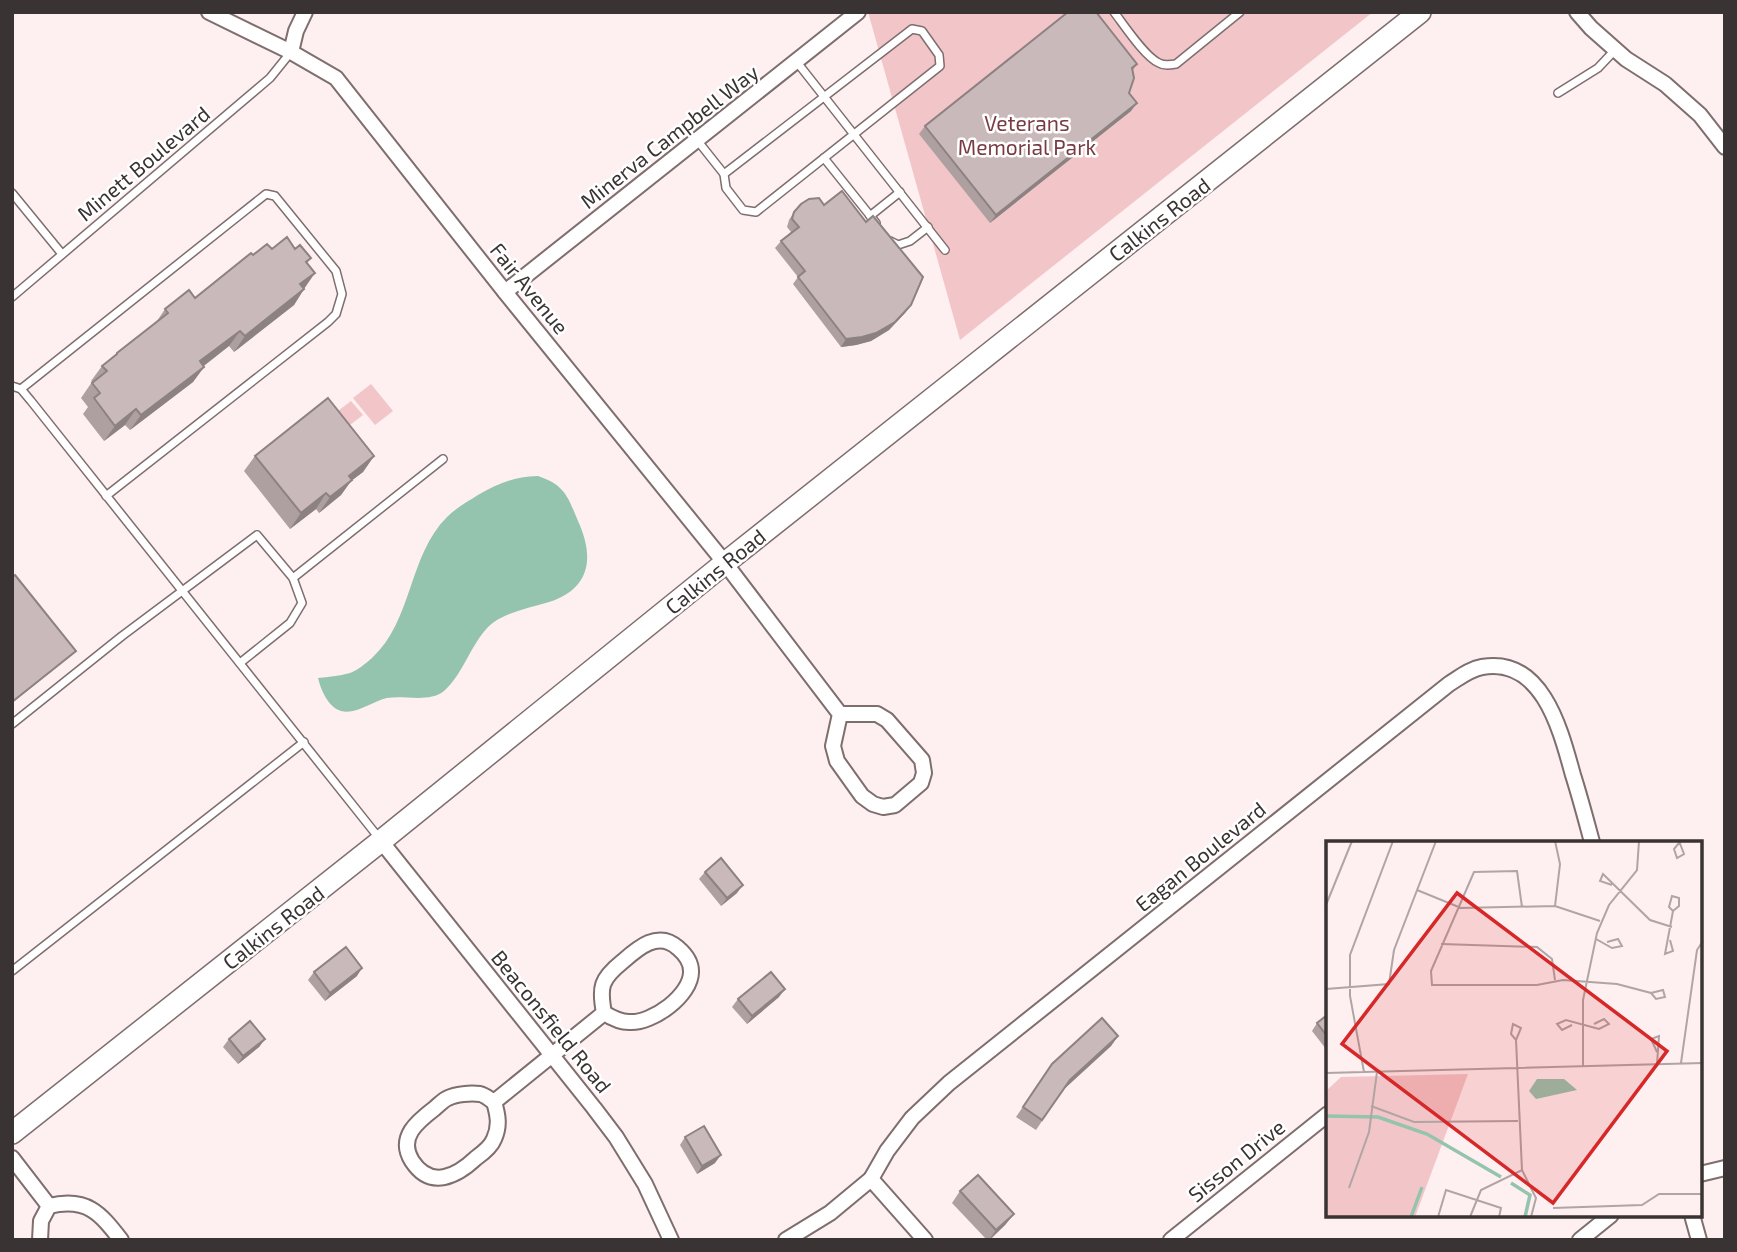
<svg xmlns="http://www.w3.org/2000/svg" width="1737" height="1252" font-family="'Exo 2',sans-serif">
	<rect width="100%" height="100%" fill="#feeff0"/>
	<g fill="#f2c6c8">
		<polygon points="868,12 1373,12 960,340"/>
		<polygon points="371,384 393,411 375,425 353,398"/>
		<polygon points="351,401 363,415 346,428 334,414"/>
	</g>
	<path fill="#94c3ae" d="M538,476C565,485 568,497 578,521C595,558 590,589 549,602C530,608 510,611 494,622C473,637 464,674 444,691C429,703 405,695 387,698C373,701 356,715 341,711C328,707 321,690 318,678C328,677 339,676 350,673C358,670 365,664 372,658C413,620 408,556 447,517C456,508 467,502 478,495C499,483 513,477 538,476Z"/>
	<g fill="none" stroke-linecap="round" stroke-linejoin="round">
		<defs>
			<g id="lane">
				<path d="M1114,12C1124,25 1145,57 1159,63C1164,66 1170,65 1176,64L1240,12"/>
				<polygon points="912,29 922,31 939,55 940,66 756,212 743,210 726,188 724,174"/>
				<polyline points="796,61 945,250"/>
				<polyline points="1558,93 1598,68 1615,50"/>
				<polyline points="697,140 724,174"/>
				<polyline points="824,158 876,223"/>
				<polyline points="12,193 62,254"/>
				<polyline points="870,216 900,192"/>
				<polyline points="890,241 898,245 910,241 928,227"/>
				<polyline points="12,297 270,78 291,52"/>
				<polyline points="12,386 21,389 31,401 379,838"/>
				<polyline points="21,389 266,194 275,196 336,271 342,294 336,314 328,322 106,496"/>
				<polyline points="293,578 443,459"/>
				<polyline points="12,724 122,636 257,535 293,578 302,603 290,623 240,663"/>
				<polyline points="12,971 304,742"/>
			</g>
			<g id="street">
				<polyline points="209,12 291,52 296,31 305,12"/>
				<polyline points="1577,12 1591,28 1626,59 1665,84 1700,115 1725,147"/>
				<polyline points="291,52 336,78 505,292 725,563 840,714 833,746 837,761 862,796 873,804 883,807 895,805 921,783 924,773 922,760 887,720 877,714 840,714"/>
				<polyline points="505,292 858,12"/>
				<polyline points="381,841 594,1108 616,1137 645,1184 671,1240"/>
				<path d="M494,1102C498,1115 500,1126 494,1139C491,1147 483,1153 476,1158C457,1176 431,1190 412,1161C397,1137 418,1121 435,1108C439,1105 443,1100 448,1098C456,1094 470,1093 480,1094C485,1095 489,1099 494,1102L604,1013C612,1018 620,1022 629,1022C652,1024 692,995 691,971C691,961 685,954 678,948C658,930 638,948 622,962C601,979 599,987 604,1013"/>
				<polyline points="12,1158 49,1206"/>
				<polyline points="1700,1174 1725,1168"/>
				<polyline points="871,1179 925,1240"/>
				<polyline points="1692,1215 1699,1240"/>
				<path d="M40,1240L41,1221L49,1206C87,1197 100,1213 121,1240"/>
				<path d="M786,1240L830,1213L871,1179L887,1151L912,1118L949,1083L1449,684C1460,677 1470,669 1482,667C1543,656 1561,732 1573,775C1580,797 1586,820 1592,842"/>
				<polyline points="1171,1240 1328,1114"/>
				<polyline points="1580,1240 1611,1215"/>
			</g>
			<polyline id="secondary" points="12,1133 381,841 725,563 1420,12"/>
		</defs>
		<use href="#lane" stroke="#7e6e6e" stroke-width="10"/>
		<use href="#street" stroke="#7e6e6e" stroke-width="18"/>
		<use href="#secondary" stroke="#7e6e6e" stroke-width="24"/>
		<use href="#lane" stroke="#fff" stroke-width="7"/>
		<use href="#street" stroke="#fff" stroke-width="14"/>
		<use href="#secondary" stroke="#fff" stroke-width="21"/>
	</g>
	<g fill="#ae9fa0">
		<polygon points="1137,64 1133,70 1129,93 1131,111 990,223 919,134 925,126"/>
		<polygon points="794,212 911,305 905,313 889,330 871,341 856,345 841,347 793,284 798,277 775,248 781,241 791,232 787,227 789,220"/>
		<polygon points="272,249 295,249 311,258 307,263 304,289 294,305 234,352 229,346 204,366 204,367 193,382 130,430 125,425 104,441 83,414 88,407 81,398 92,382 91,381 102,366 114,356 117,353 155,324 165,309 195,298 253,255"/>
		<polygon points="255,456 374,456 363,472 351,481 341,495 319,513 316,509 290,529 244,471"/>
		<polygon points="705,872 737,893 721,906 699,879"/>
		<polygon points="314,972 357,976 325,1001 308,980"/>
		<polygon points="779,997 747,1024 732,1007 738,999"/>
		<polygon points="1327,1015 1327,1048 1326,1049 1312,1031 1317,1023"/>
		<polygon points="1118,1036 1111,1046 1063,1090 1036,1130 1016,1117 1052,1064"/>
		<polygon points="229,1039 265,1039 259,1047 238,1064 223,1047"/>
		<polygon points="685,1137 715,1163 697,1174 680,1145"/>
		<polygon points="960,1191 1014,1214 1005,1225 990,1240 987,1240 952,1203"/>
	</g>
	<g fill="#8d8282">
		<polygon points="1137,103 1131,111 990,223 996,215"/>
		<polygon points="315,273 304,289 300,284"/>
		<polygon points="304,289 294,305 234,352 245,336"/>
		<polygon points="911,305 905,313 889,330 871,341 856,345 841,347 846,339"/>
		<polygon points="240,331 229,346 189,377 200,361"/>
		<polygon points="204,367 193,382 130,430 141,415"/>
		<polygon points="136,409 125,425 104,441 115,426"/>
		<polygon points="374,456 363,472 351,481 341,495 319,513 330,497 349,476"/>
		<polygon points="326,493 316,509 290,529 301,513"/>
		<polygon points="76,651 73,654 12,703 12,702"/>
		<polygon points="743,885 737,893 721,906 727,898"/>
		<polygon points="362,968 357,976 325,1001 330,993"/>
		<polygon points="785,989 779,997 747,1024 752,1016"/>
		<polygon points="1118,1036 1111,1046 1063,1090 1070,1080"/>
		<polygon points="265,1039 259,1047 238,1064 243,1056"/>
		<polygon points="721,1155 715,1163 697,1174 702,1166"/>
		<polygon points="1014,1214 1005,1225 989,1240 996,1230"/>
	</g>
	<g fill="#cab9ba" stroke="#8d8282" stroke-width="2">
		<polygon points="1068,12 1096,12 1137,64 1132,68 1134,78 1129,93 1137,103 996,215 925,126"/>
		<polygon points="842,191 866,222 873,216 923,277 911,305 895,322 876,333 862,337 846,339 798,277 805,271 781,241 799,227 792,219 794,212 801,204 809,199 819,198 824,205"/>
		<polygon points="287,237 295,249 300,245 311,258 306,262 315,273 300,284 304,289 245,336 240,331 200,361 204,367 141,415 136,409 115,426 94,398 100,393 92,383 107,371 102,366 117,354 117,353 168,313 165,309 189,290 195,298 251,253 253,255 267,244 272,249"/>
		<polygon points="328,398 374,456 349,476 352,480 330,497 326,493 301,513 255,456"/>
		<polygon points="15,575 76,651 12,702 12,577"/>
		<polygon points="721,858 743,885 727,898 705,872"/>
		<polygon points="346,947 362,968 330,993 314,972"/>
		<polygon points="771,972 785,989 752,1016 738,999"/>
		<polygon points="1327,1015 1327,1036 1317,1023"/>
		<polygon points="1102,1018 1118,1036 1070,1080 1042,1120 1023,1107 1052,1064"/>
		<polygon points="250,1021 265,1039 243,1056 229,1039"/>
		<polygon points="704,1126 721,1155 702,1166 685,1137"/>
		<polygon points="978,1175 1014,1214 996,1230 960,1191"/>
	</g>
	<g text-anchor="middle" dominant-baseline="central" stroke-width="5" stroke-linejoin="round" paint-order="stroke">
		<g font-size="21" fill="#793b42" stroke="#fff">
			<text x="1027" y="122">Veterans<tspan x="1027" dy="24">Memorial Park</tspan></text>
		</g>
		<g font-size="21" fill="#3a3333" stroke="#fff">
			<text transform="translate(669 136) rotate(-38)">Minerva Campbell Way</text>
			<text transform="translate(143 163) rotate(-40)">Minett Boulevard</text>
			<text transform="translate(1159 219) rotate(-38)">Calkins Road</text>
			<text transform="translate(530 288) rotate(51)">Fair Avenue</text>
			<text transform="translate(715 571) rotate(-39)">Calkins Road</text>
			<text transform="translate(1200 856) rotate(-39)">Eagan Boulevard</text>
			<text transform="translate(273 927) rotate(-38)">Calkins Road</text>
			<text transform="translate(552 1021) rotate(51)">Beaconsfield Road</text>
			<text transform="translate(1236 1160) rotate(-39)">Sisson Drive</text>
		</g>
	</g>
	<g transform="translate(1326 841)">
		<rect width="376" height="376" fill="#feeff0"/>
		<path d="M142,233L89,376H0V250L15,236Z" fill="#f2c6c8"/>
		<path d="M211,238H238L251,249L210,258L203,250Z" fill="#94c3ae"/>
		<path fill="none" stroke="#94c3ae" stroke-width="3.5" d="M0,275L52,276L101,293L175,336M185,342L204,354L199,376M85,376L96,346"/>
		<path fill="none" stroke="#b0a4a4" stroke-width="2" d="M229,0L234,23L229,65M353,0L358,13L351,17L348,8L353,2M286,44L274,40L277,33L324,79L346,86M91,49L135,67L229,65L274,80M0,64L26,0M196,66L191,30L148,31L105,130L106,144H211L237,139L291,143L325,152L330,158L339,156L337,149L325,152M270,98L286,107L296,105L292,98L281,101M344,99L347,110L339,113L347,70L353,65V57L346,55L343,66L347,70M115,103L211,106L226,118L229,139M0,148L63,143L68,109L110,0M246,184L236,189L231,183L240,179L273,188L283,183L278,178L268,183M190,199L185,193L187,183L195,187L190,199L196,329M331,211L325,198L333,195L331,223M355,222L371,109L377,100M257,225V159L271,92L283,64L311,29L313,0M38,231L24,155V114L67,0M0,232L377,222M45,265L88,281L192,280M23,347L43,291L51,231M227,367L316,364L333,353H377M112,376L120,349L175,367L173,376M144,376L155,349L196,329L210,357L205,376"/>
		<path fill="#d62828" fill-opacity="0.15" stroke="#d62828" stroke-width="3.5" d="M131,52L341,210L227,362L16,203Z"/>
		<rect width="376" height="376" fill="none" stroke="#3a3333" stroke-width="3.5"/>
	</g>
	<rect width="1737" height="1252" fill="none" stroke="#3a3333" stroke-width="28"/>
</svg>
